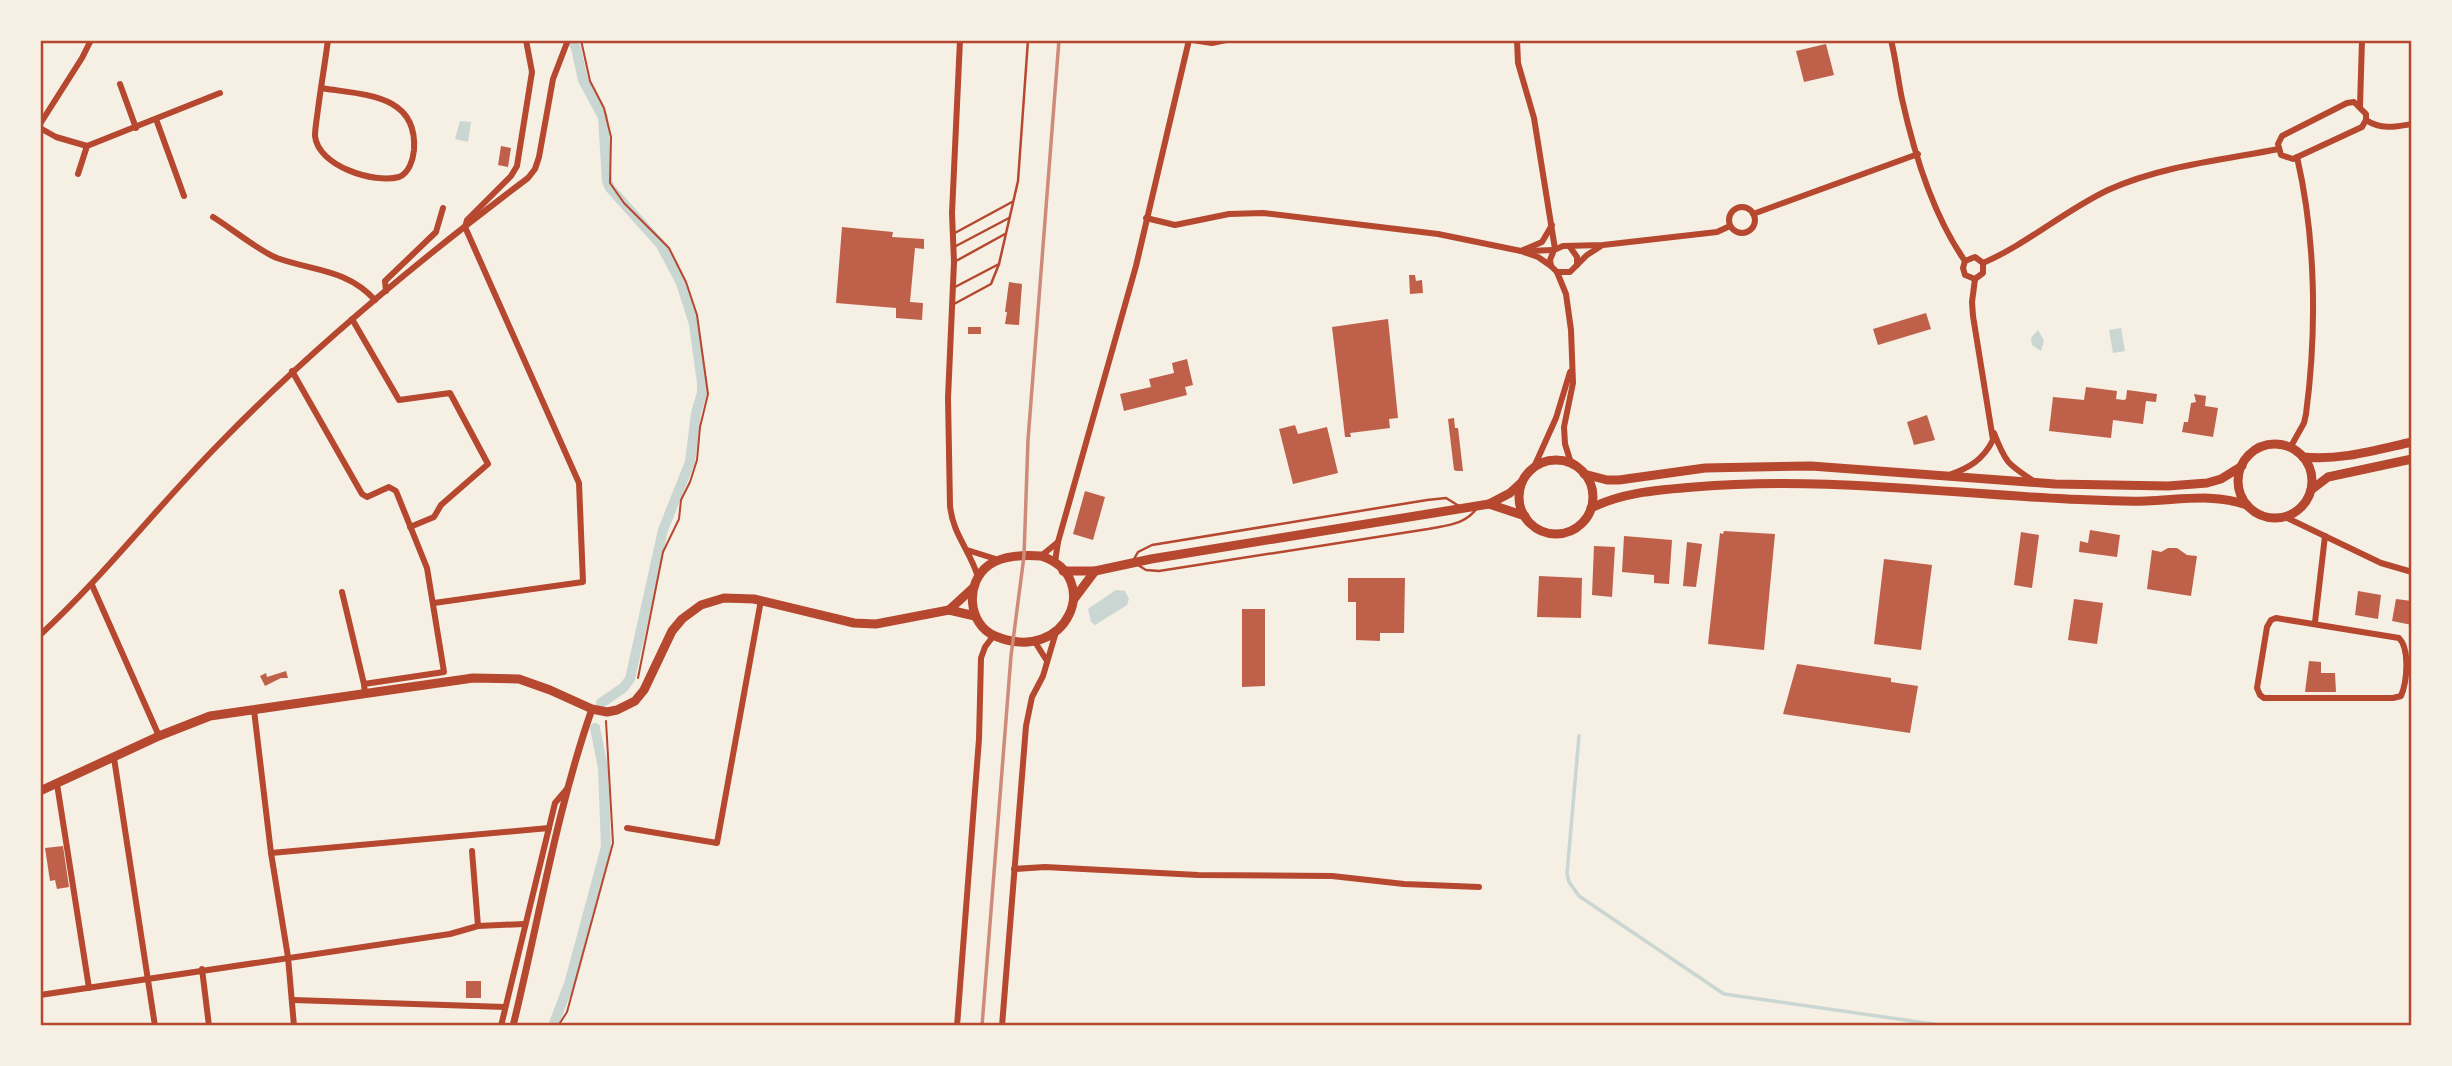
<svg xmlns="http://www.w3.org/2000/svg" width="2452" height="1066" font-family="Cabin,sans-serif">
	<rect width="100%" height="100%" fill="#f6efe4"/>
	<g fill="#c9d6d2">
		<polygon points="460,121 471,122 468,142 455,139"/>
		<polygon points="2121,328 2125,351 2113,353 2109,330"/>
		<polygon points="2038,330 2044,341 2041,351 2032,345 2031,338"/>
		<polygon points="1116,590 1125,591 1129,599 1127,605 1095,625 1091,622 1088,609"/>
	</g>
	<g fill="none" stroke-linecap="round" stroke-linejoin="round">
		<polyline stroke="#c9d6d2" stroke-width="3.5" points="1579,736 1567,874 1569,882 1579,896 1724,994 1947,1026"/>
		<g stroke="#c9d6d2" stroke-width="10">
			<polyline points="572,40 576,48 583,80 603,117 607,181 610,188 661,245 681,283 694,324 702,383 702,393 696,413 690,462 663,530 630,679 623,688 601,703"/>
			<polyline points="553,1026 569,984 606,847 603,768 595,728"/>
		</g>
	</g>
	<g fill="#bf614a">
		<polygon points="1826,44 1834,75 1804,82 1796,51"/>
		<polygon points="501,146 511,148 508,167 498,165"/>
		<polygon points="842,227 893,232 892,237 924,239 924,249 915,248 910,302 923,303 922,320 896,318 896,308 836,303"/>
		<polygon points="1409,275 1415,275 1416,281 1422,280 1423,293 1410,294"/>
		<polygon points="1009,282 1022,284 1019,325 1005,324 1007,312 1005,312"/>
		<polygon points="1926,313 1931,329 1878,345 1873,329"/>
		<polygon points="1388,319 1398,418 1389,419 1390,428 1350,433 1351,437 1345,437 1332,327"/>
		<rect x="968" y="327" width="13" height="7"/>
		<polygon points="1187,359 1193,385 1185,387 1187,395 1124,411 1120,394 1151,387 1149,379 1174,373 1172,363"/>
		<polygon points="2086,387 2117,391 2116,399 2124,400 2126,399 2127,390 2157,394 2156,402 2146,401 2143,424 2113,420 2111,438 2049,431 2053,397 2084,400"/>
		<polygon points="2194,394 2206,396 2205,406 2218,408 2213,437 2182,432 2184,422 2188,422 2191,403 2196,402"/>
		<polygon points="1927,415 1935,440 1914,445 1907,422"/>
		<polygon points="1454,418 1455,428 1458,428 1463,471 1457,471 1454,470 1448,419"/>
		<polygon points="1295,425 1298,434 1327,427 1338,473 1293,484 1279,429"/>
		<polygon points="1085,491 1105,497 1093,540 1073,534"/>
		<polygon points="2090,530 2120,535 2117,557 2079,552 2080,541 2088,543"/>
		<polygon points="1724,531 1775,534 1764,650 1708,644 1720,533 1723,534"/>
		<polygon points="2021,532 2039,535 2032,588 2014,585"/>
		<polygon points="1624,536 1672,540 1669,584 1654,583 1654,575 1622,572"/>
		<polygon points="1687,542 1702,544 1696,587 1683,586"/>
		<polygon points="1594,546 1615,547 1612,597 1592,595"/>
		<polygon points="2168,548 2177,548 2187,555 2197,556 2191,596 2147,589 2152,550 2161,552"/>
		<polygon points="1884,559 1932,565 1921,650 1874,644"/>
		<polygon points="1539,576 1582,578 1581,618 1537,617"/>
		<polygon points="1348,578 1405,578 1404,633 1380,633 1380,641 1356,640 1356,602 1348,602"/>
		<polygon points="2358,591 2381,595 2378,619 2355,615"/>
		<polygon points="2074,599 2103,603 2097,644 2068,640"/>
		<polygon points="2396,599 2412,601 2412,625 2392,621"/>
		<polygon points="1242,609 1265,609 1265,686 1242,687"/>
		<polygon points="2309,661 2321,662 2321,673 2335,673 2336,692 2305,692"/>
		<polygon points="1797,664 1891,678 1891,682 1918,686 1910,733 1783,714"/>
		<polygon points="286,671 288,678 281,678 265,686 260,676 266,673 267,677"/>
		<polygon points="63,846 69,887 57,889 55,880 50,881 45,848"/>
		<rect x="466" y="981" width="15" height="17"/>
	</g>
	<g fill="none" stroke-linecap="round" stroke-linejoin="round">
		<g stroke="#b5482f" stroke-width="2">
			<polyline points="581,40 590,81 604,108 611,137 610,183 624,203 669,248 686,282 697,315 708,394 700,427 697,460 690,482 681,500 679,519 663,552 638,678"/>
			<polyline points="558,1026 567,1012 613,843 606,721"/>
		</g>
		<g stroke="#b5482f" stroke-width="2.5">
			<polyline points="953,234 1012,202"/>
			<polyline points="956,246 1009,218"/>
			<polyline points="956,261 1005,234"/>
			<polyline points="955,287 999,264"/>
			<polyline points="954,304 991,284 999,264 1018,181 1028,40"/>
			<polyline points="1134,559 1138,552 1152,545 1427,500 1446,498 1459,506"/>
			<path d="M1138,565L1146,570L1159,571L1428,529C1447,525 1465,525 1477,508"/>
		</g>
		<g stroke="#b5482f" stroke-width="6">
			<path d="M960,40L952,213L954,262L948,398L950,506C953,535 970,550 978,577"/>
			<polyline points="1192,40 1212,43 1226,40"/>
			<polyline points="1517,40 1518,63 1534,118 1555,249"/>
			<path d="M1891,40C1896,60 1898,80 1902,99C1914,153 1934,217 1965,261"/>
			<polyline points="120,84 136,128"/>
			<path d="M321,88C362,95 418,93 414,150C413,160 409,173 399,177C374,184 318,166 315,136C315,128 317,118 318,109C321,86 325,63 328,40"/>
			<polygon points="2354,102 2366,114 2366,120 2362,127 2293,159 2281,155 2278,144 2282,136 2347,103"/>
			<polyline points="2360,106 2362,40"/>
			<polyline points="156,119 184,196"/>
			<path d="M2366,120C2381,130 2395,127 2412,124"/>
			<polyline points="40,124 82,58 91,40"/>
			<polyline points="40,128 56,137 87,146 220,93"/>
			<polyline points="78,174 87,146"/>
			<circle cx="1742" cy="220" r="13"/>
			<polyline points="1753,214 1918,154"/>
			<path d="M213,217C231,228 259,251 277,258C313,271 347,269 375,300"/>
			<polyline points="1146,218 1175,225 1229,214 1263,213 1438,234 1521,251 1538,257 1551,266"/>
			<polyline points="465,227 467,220 511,176 517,166 532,72 526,40"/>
			<polyline points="1570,247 1577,257 1577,265"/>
			<polyline points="1521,251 1542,242 1552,225"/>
			<polyline points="1526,251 1554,250"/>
			<path d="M1983,263C2027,244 2064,211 2108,190C2161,166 2221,160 2279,149"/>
			<polyline points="1557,272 1570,272 1587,255 1601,246"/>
			<polyline points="1975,279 1965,275 1963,268 1965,261 1975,257 1983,263"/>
			<polyline points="1975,279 1983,273 1983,263"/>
			<polyline points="386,291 385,281 436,232 443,208"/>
			<polyline points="352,319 399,400 450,393 488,464 441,505 434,517 410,527"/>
			<polyline points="292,371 362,494 367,497 389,487 396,491 427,568 444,672 364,684 365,694"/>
			<path d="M1994,433C2006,464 2008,464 2035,482"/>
			<path d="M2290,448L2304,423L2306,414C2317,331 2316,239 2297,157"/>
			<polyline points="1571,463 1565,444 1564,427 1573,383 1571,330 1566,294 1557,272 1551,266 1550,260 1554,250 1563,246 1603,245 1717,232 1730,226"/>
			<polyline points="1534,467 1556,418 1570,372"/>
			<path d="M1949,475C1969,468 1983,460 1993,440L1973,316L1972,302L1975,279"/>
			<polyline points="2285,517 2381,563 2412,572"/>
			<polyline points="1058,542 1136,266 1189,40"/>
			<polyline points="967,550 999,560"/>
			<polyline points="1041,556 1058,542 1055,562"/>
			<polyline points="92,585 159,736"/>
			<polyline points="342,592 364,684"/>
			<polyline points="434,603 583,582 579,483 465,227"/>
			<path d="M2276,618L2399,638C2410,649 2407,682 2401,696L2393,698H2264L2260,695L2257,688L2267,627L2271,620Z"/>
			<polyline points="2315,622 2325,536"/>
			<path d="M40,635C104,576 157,507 218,445C313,347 419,260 528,178L535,169L539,157L553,79L568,40"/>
			<polyline points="1035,642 1047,661"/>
			<polyline points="254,710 271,853 288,957 294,1026"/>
			<polyline points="114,758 155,1026"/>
			<polyline points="57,784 89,988"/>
			<polyline points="627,828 717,843 761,600"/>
			<polyline points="472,851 478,926"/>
			<polyline points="271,853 549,828"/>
			<polyline points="1014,869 1045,867 1198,875 1332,876 1404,884 1479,887"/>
			<polyline points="202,969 209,1026"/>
			<polyline points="40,995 450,934 478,926 524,924"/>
			<polyline points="293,1000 505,1007"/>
			<polyline points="501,1026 555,803 566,790"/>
			<polyline points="957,1026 979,739 981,658 985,647 994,635"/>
			<polyline points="1002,1026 1026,726 1032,697 1043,676 1056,632"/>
		</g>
		<path stroke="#b5482f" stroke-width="7" d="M513,1026C539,920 556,812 592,709"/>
		<g stroke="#b5482f" stroke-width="9">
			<circle cx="2275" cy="481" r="37"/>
			<path d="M2303,457C2339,461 2376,450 2412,442"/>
			<circle cx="1556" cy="497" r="37"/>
			<polyline points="1584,474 1607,480 1619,480 1705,468 1811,466 2055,484 2168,486 2207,483 2221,479 2242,466"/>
			<polyline points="2311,490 2328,477 2412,459"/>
			<polyline points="1489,504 1510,493 1522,482"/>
			<path d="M1591,508C1624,492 1658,490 1694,487C1820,476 1941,493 2067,499C2093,500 2120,502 2146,501C2180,500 2214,493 2247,505"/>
			<path d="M1041,556C1104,576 1068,666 995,636C967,624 965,582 989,565C1004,555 1024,555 1041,556Z"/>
			<polyline points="1063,571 1095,571 1151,559 1489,504 1525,516"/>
			<polyline points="1074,599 1095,571"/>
			<polyline points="949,610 973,588"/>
			<polyline points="40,791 159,736 210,716 473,678 519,679 550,690 592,709 607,712 617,710 635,701 644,690 672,631 682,619 701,605 724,598 754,599 854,623 876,624 949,610 975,616"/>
		</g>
		<polyline stroke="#cf8b77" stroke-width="3.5" points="982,1026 1011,656 1024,556 1028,440 1059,40"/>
	</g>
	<rect width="2452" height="1066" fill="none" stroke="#f6efe4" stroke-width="84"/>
	<rect x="42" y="42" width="2368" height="982" fill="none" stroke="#b5482f" stroke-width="2.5"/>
</svg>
